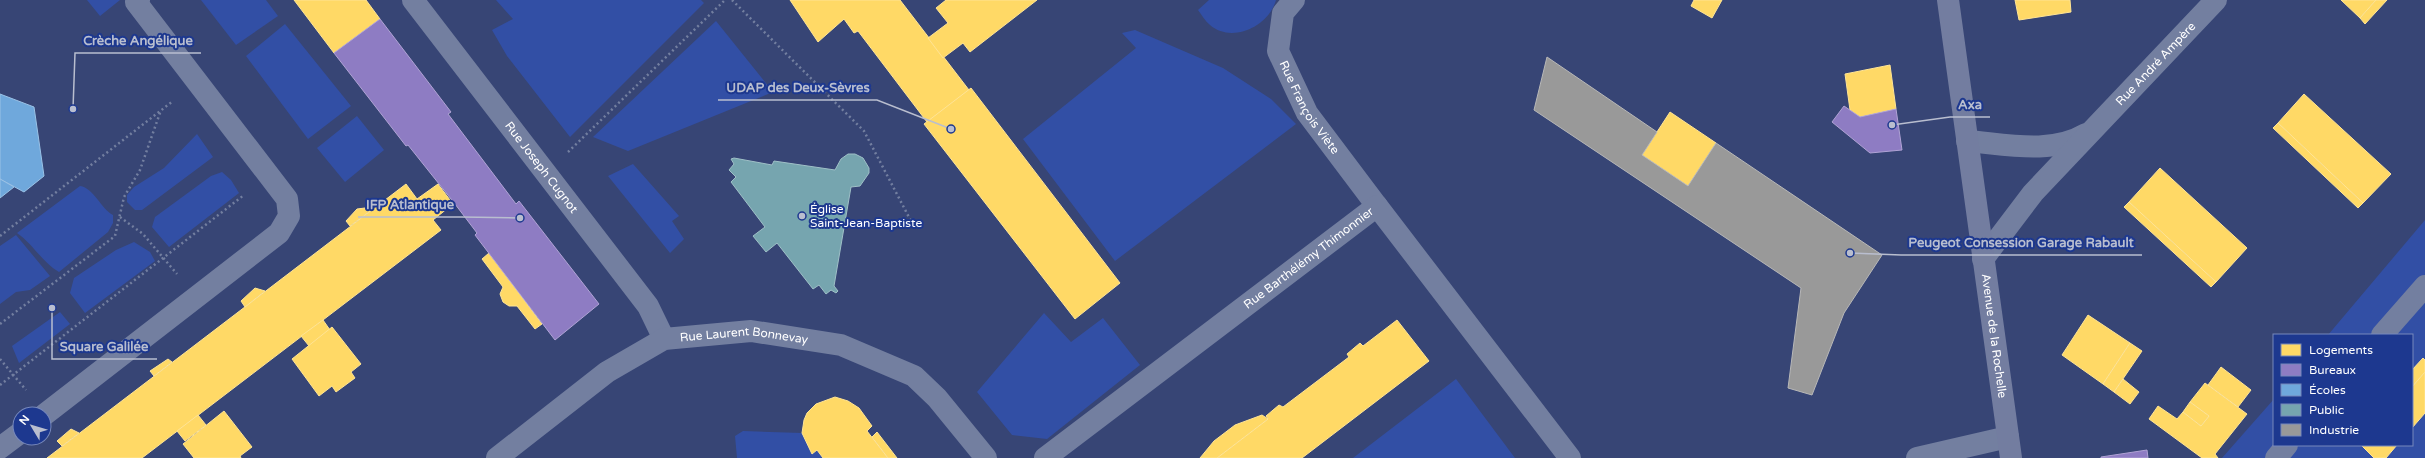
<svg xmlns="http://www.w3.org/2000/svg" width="2425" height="458" font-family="'Varela Round',sans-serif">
	<rect width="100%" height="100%" fill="#374575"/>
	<g fill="#324fa5">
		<polygon points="87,0 120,0 100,16"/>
		<polygon points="201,0 266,0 278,16 236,45"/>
		<polygon points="496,0 701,0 704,3 570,137 507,56 492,30 513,19"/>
		<path d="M1209,0H1276C1269,26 1232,44 1210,25C1205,21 1202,15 1198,10Z"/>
		<polygon points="716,21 773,92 628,151 593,137"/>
		<polygon points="285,24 351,106 308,139 246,56"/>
		<polygon points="1135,30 1223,68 1271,99 1296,124 1115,261 1023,139 1136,48 1122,33"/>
		<polygon points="357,116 384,150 345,182 317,148"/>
		<polygon points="197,134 213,157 142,210 135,210 127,202 127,195 134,187 164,168"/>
		<polygon points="633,164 679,216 672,221 684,239 670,253 608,176"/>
		<polygon points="222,172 231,180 239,193 169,247 152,227 155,217 211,176"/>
		<path d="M80,186C94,188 101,209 113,215V223L108,232L59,272C42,262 33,244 17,233Z"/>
		<polygon points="2425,220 2425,458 2222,458 2274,399 2274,445 2412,445 2412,335 2328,335"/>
		<polygon points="16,235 50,276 30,290 16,292 0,304 0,246"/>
		<polygon points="134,242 150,252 155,261 85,313 70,293 74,278 116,250"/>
		<polygon points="60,312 70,324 19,363 12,346"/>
		<polygon points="1044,313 1071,342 1103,318 1140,365 1047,439 1012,435 977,392"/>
		<polygon points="1456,379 1515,458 1353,458"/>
		<polygon points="743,431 802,433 812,454 817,450 823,458 737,458 735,436"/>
	</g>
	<g fill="#ffd966" stroke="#ffe494">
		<polygon points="294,0 366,0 380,19 334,53"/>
		<polygon points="790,0 900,0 969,90 927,122 858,31 854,33 844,19 818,42"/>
		<polygon points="946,0 1037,0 970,52 963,43 943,58 928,38 948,23 936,8"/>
		<polygon points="1694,0 1722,0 1712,18 1691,6"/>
		<polygon points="2015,0 2070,0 2071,12 2019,20"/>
		<polygon points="2341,0 2376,0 2360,18"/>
		<polygon points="2376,0 2387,0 2365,24 2360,18"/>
		<polygon points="1890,65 1896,109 1860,117 1850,110 1845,74"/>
		<polygon points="971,88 1120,283 1075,319 924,124"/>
		<polygon points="2304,94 2391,174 2363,203 2278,123"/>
		<polygon points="1670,112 1716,143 1688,186 1642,155"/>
		<polygon points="2278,123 2363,203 2358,208 2273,128"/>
		<polygon points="2160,168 2247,248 2216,282 2129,202"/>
		<polygon points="406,184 417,199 438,184 453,204 433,220 441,230 142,458 47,458"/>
		<polygon points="2129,202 2216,282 2211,287 2124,207"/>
		<polygon points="365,208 370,211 350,226 346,221 357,209"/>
		<polygon points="489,253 542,324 535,329 517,306 509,306 503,302 500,294 503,287 482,259"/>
		<polygon points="255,288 265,291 245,307 241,301"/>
		<polygon points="2088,315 2130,343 2103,384 2062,355"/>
		<polygon points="323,320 330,330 309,346 301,336"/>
		<polygon points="1397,320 1429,361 1302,458 1217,458 1268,419 1266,416 1279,405 1283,407 1349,357 1347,354 1360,343 1363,346"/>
		<polygon points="332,327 361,364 351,372 355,378 336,392 332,386 319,396 292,359"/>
		<polygon points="2130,343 2142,351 2114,392 2103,384"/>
		<polygon points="2423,358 2425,360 2425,372 2412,387 2412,370"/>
		<polygon points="168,359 172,362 154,376 150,371"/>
		<polygon points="2221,367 2251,390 2238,407 2208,385"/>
		<polygon points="2425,372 2425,413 2412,428 2412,387"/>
		<polygon points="2123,379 2139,392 2130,404 2114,392"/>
		<polygon points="2205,383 2247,414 2215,454 2218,458 2202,458 2149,419 2158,406 2177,419 2183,412 2201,426 2209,416 2190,402"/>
		<polygon points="835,397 848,401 859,408 872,426 867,431 888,458 823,458 817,450 812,454 802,433 804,420 807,413 816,404"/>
		<polygon points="2190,402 2209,416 2201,426 2183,412"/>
		<polygon points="224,411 252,447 240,456 241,458 194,458 183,444"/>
		<polygon points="198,415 206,425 185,441 177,431"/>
		<polygon points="1262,415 1268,419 1217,458 1200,458 1214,441 1235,425"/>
		<polygon points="71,429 79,433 62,446 57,441"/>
		<polygon points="877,432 897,458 888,458 872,437"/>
		<polygon points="2361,445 2397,445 2386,458 2374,458"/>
	</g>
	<g fill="#8e7cc3" stroke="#b0a3d5">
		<polygon points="380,19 451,112 448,114 516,204 519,201 599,304 555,340 475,235 477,233 455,204 408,145 406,146 334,53"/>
		<polygon points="1844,106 1860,117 1896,109 1902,150 1870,153 1832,122"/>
		<polygon points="2147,450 2148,458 2101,458 2101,457"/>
	</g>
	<g fill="#6fa8dc" stroke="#9ac2e6">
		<polygon points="0,94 34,107 44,176 24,192 0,179"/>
		<polygon points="0,179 14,187 0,198"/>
	</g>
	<polygon fill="#76a5af" stroke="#9fc0c7" points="848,154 855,154 863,158 869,168 869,173 860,186 851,187 834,286 838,291 836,293 831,290 826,294 819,285 813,289 777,243 766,252 753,236 765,227 731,182 736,177 729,170 734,164 731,159 734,158 772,165 774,161 835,170 841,159"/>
	<polygon fill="#999" stroke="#b8b8b8" points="1547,57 1657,132 1642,155 1688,186 1716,143 1882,255 1844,313 1812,395 1788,388 1801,288 1534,110"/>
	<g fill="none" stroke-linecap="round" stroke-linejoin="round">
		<g stroke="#737fa0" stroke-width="2.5" stroke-dasharray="2 3" stroke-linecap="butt">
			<polyline points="732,0 864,131 912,223"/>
			<polyline points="568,152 725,0"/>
			<polyline points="120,217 143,234 177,274"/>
			<polyline points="0,236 173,101"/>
			<polyline points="0,324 115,236 124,197 140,170 161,110"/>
			<polyline points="0,359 26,390"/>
			<polyline points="0,385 244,195"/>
		</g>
		<g stroke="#737fa0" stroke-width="22">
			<path id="s1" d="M413,0L648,306L664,339"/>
			<path id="s2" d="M1294,0L1283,13L1278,51L1307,113L1377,206"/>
			<path d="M1967,141C2005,144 2051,155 2086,134"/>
			<path id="s3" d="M1983,259L2033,193L2216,0"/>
			<polyline points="2382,335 2425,286"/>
			<polyline points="44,415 279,233 289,216 287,199 136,2 139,0"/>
			<polyline points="0,448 20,433"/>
			<path id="s4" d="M497,458L607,372L664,339L751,331L841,345L914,376L937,398L986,458"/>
			<path id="s5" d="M1045,458L1377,206L1570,458"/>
			<polyline points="1917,458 2008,437"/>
			<polyline points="2276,458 2287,445"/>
		</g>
		<path stroke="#737da0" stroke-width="22" id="s6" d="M1948,0L2011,458"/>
	</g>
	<circle fill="#b9becf" stroke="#1d388f" stroke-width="1.5" cx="802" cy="216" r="4"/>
	<g text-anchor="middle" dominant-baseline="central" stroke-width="4" stroke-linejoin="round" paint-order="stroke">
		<g font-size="12" fill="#fff" stroke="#1d388f">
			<text stroke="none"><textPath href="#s3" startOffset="261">Rue André Ampère</textPath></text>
			<text stroke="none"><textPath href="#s2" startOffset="120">Rue François Viète</textPath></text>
			<text stroke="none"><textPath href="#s1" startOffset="211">Rue Joseph Cugnot</textPath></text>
			<text stroke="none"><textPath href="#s5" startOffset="331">Rue Barthélémy Thimonnier</textPath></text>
			<text stroke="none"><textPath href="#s6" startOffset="339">Avenue de la Rochelle</textPath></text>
			<text stroke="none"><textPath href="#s4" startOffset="286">Rue Laurent Bonnevay</textPath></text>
		</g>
		<g font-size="12" fill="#fff" stroke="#1d388f" text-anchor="start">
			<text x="810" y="209">Église<tspan x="810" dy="14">Saint-Jean-Baptiste</tspan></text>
		</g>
	</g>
	<path fill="none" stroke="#b9becf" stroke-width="1.5" d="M73 109L75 53H201M951 129L877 100H718M1892 125L1950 117H1990M520 218L462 217H358M1850 253L1901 255H2142M52 308L52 359H157"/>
	<g fill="#b9becf" stroke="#1d388f" stroke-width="1.5">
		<circle cx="73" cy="109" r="4"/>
		<circle cx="951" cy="129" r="4"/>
		<circle cx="1892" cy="125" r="4"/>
		<circle cx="520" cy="218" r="4"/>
		<circle cx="1850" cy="253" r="4"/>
		<circle cx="52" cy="308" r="4"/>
	</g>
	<g font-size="13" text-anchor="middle" font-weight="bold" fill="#b9becf" stroke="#1d388f" stroke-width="4" stroke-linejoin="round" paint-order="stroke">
		<text x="138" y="45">Crèche Angélique</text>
		<text x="798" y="92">UDAP des Deux-Sèvres</text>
		<text x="1970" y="109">Axa</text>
		<text x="410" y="209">IFP Atlantique</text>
		<text x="2021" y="247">Peugeot Consession Garage Rabault</text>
		<text x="104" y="351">Square Galilée</text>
	</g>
	<rect x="2273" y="334" width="140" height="112" fill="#1d388f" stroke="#7788bc"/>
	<rect x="2281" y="344" width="20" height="12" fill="#ffd966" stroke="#7788bc"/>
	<text x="2309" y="354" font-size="12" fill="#ffffff">Logements</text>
	<rect x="2281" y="364" width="20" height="12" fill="#8e7cc3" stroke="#7788bc"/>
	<text x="2309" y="374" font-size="12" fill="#ffffff">Bureaux</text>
	<rect x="2281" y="384" width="20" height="12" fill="#6fa8dc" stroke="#7788bc"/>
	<text x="2309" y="394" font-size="12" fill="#ffffff">Écoles</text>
	<rect x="2281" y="404" width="20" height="12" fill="#76a5af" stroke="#7788bc"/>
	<text x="2309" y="414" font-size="12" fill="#ffffff">Public</text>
	<rect x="2281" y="424" width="20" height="12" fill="#999999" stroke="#7788bc"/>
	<text x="2309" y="434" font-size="12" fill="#ffffff">Industrie</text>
	<g transform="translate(32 426) rotate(308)"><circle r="19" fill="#1d388f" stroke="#7788bc"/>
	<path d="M0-3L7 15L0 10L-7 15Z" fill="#b9becf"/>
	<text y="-6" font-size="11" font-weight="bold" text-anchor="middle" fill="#ffffff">N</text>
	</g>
</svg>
